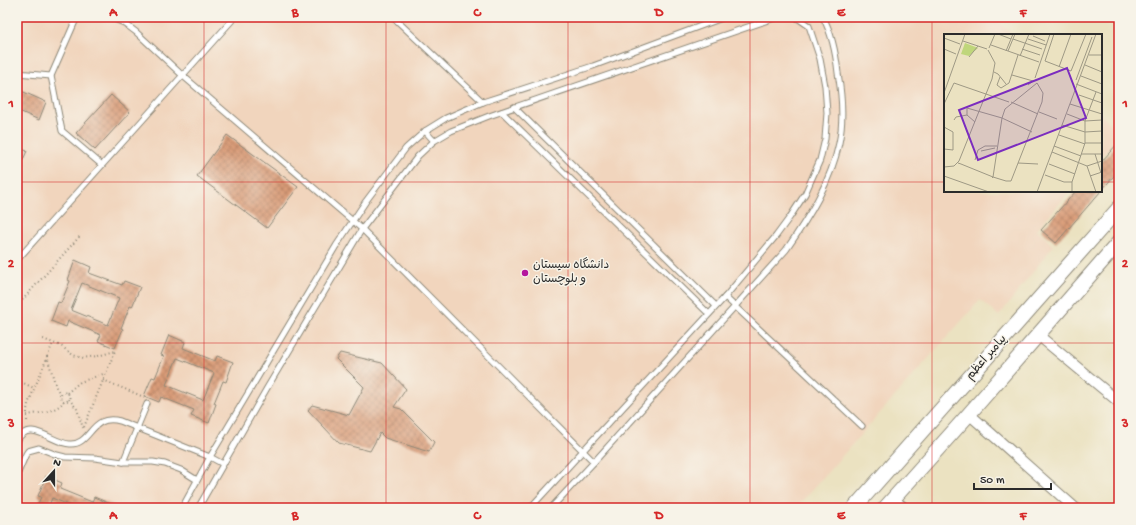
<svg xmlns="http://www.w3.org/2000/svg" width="1136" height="525" font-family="'Gochi Hand','Playpen Sans Arabic',sans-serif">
	<defs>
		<pattern id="building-cross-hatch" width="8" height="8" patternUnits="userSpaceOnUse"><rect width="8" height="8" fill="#d99b77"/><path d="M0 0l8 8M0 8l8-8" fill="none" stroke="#b07f62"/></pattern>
	</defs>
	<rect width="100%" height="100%" fill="#f7f3e8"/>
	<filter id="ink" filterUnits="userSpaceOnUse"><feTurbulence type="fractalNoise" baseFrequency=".025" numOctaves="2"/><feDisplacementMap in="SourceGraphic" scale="8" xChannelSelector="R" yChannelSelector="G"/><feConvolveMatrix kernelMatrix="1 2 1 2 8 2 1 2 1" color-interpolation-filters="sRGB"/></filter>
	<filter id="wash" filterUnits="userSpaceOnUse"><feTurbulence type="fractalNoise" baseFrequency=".012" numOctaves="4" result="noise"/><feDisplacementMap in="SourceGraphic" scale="16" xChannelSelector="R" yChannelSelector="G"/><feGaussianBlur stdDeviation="0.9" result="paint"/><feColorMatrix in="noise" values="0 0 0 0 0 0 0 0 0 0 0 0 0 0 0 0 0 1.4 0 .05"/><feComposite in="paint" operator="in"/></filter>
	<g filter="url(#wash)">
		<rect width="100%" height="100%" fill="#ebe2c1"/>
		<g fill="#f1d5bd">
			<polygon points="17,17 993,17 1013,35 945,35 945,191 1071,191 1037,229 1053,246 999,316 980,300 796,508 17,508"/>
			<polygon points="1101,115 1119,131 1119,137 1101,157"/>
		</g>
		<g id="blocks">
			<g fill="url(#building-cross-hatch)" fill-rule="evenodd">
				<polygon points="17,89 46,102 39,120 17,110"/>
				<polygon points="111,95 130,112 95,150 76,133"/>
				<polygon points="227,135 298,187 267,228 197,176"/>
				<polygon points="1119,142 1119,170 1101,191 1101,162"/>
				<polygon points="17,147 27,151 17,173"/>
				<polygon points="1076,191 1101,191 1056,243 1041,230"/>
				<path d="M75,260L91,267L89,273L122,285L124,281L140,287L132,307L130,306L121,328L123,329L115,348L98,341L101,335L68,321L66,327L51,321L58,302L61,303L70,281L68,280ZM82,283L119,298L108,325L71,310Z"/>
				<path d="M169,335L185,342L183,348L215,361L217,356L233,362L226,382L223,381L214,403L216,404L209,423L191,416L194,410L161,397L159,402L144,396L152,377L155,378L164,356L161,355ZM177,358L214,373L203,400L166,385Z"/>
				<polygon points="340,353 382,363 406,389 394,407 401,409 434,442 429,452 385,438 380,433 370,451 339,443 308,410 312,405 349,415 364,387 336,359"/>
				<polygon points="46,476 62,483 60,489 92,502 94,497 121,508 76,508 52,498 48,508 36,508 41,497 38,496"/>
			</g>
		</g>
	</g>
	<g filter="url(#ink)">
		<use href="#blocks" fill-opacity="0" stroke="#8b8676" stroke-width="1"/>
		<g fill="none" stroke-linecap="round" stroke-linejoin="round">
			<defs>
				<g id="lane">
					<polyline points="77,17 51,76 62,131 102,165"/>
					<polyline points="110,17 124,23 136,32 182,75 362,229 594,462"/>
					<polyline points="393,17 483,102"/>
					<polyline points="17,73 51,76"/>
					<polyline points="514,107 716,306"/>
					<polyline points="502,112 709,314"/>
					<polyline points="425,131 434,141"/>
					<polyline points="17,260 235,17"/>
					<polyline points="725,297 862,426"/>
					<path d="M17,441C29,417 53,444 70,444C92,445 90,413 120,421L210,457L223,464"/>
					<polyline points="123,462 147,404"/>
					<polyline points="17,475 26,454 28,451 39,448 57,455 65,457 95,458 123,462 153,462 165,464 181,470 197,480"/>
					<polyline points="182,508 210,457 336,246 366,201 406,148 425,131 446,118 483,102 593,66 725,17"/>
					<polyline points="198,508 267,388 362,229 418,156 434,141 451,131 489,116 777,17"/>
					<polyline points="530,508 725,297 776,236 790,217 805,194 820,160 825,139 827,113 825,86 820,59 809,26 796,17"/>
					<path d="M551,508L594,462L786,250C809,217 831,182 839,143C844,120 842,96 838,73C836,54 832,34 823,17"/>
				</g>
				<g id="street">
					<polyline points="1038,335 1119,402"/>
					<polyline points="969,414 1075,508"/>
					<polyline points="893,499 904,508"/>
				</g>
				<g id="secondary">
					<polyline points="854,508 1119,208"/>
					<polyline points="885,508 969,414 1119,242"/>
				</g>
			</defs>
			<use href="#lane" stroke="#8b8676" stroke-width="7"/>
			<use href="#street" stroke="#8b8676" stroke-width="12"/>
			<use href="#secondary" stroke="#8b8676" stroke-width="16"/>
			<g stroke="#8b8676" stroke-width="2" stroke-dasharray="1 3" stroke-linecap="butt">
				<polyline points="17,306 80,236"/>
				<polyline points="43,339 61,346 73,355 82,358 98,356 115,351"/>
				<polyline points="47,356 56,387 61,396"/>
				<polyline points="17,380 34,388"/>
				<polyline points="103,380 144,397"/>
				<circle cx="65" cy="397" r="4.5"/>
				<polyline points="67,393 80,382 106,373"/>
				<polyline points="69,399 77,409 83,428"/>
				<path d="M27,415C38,413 57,412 64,401"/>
				<polyline points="27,421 27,410 28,404 53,343"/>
				<polyline points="84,427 115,351"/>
			</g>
			<use href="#lane" stroke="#fff" stroke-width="5"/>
			<use href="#street" stroke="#fff" stroke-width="10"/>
			<use href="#secondary" stroke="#fff" stroke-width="14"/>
		</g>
	</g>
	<path fill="none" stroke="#d62828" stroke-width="1" stroke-opacity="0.55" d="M204,17V508M386,17V508M568,17V508M750,17V508M932,17V508M17,182H945M1101,182H1119M17,343H1119"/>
	<circle fill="#b5179e" stroke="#f7f3e8" stroke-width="1.5" cx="525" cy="273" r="4"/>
	<g text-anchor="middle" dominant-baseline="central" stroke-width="3" stroke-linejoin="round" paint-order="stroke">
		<g font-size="12" fill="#2b2b2b" stroke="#f7f3e8" text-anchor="start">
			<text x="533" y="266">دانشگاه سیستان<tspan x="533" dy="14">و بلوچستان</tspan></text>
		</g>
		<g font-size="12" fill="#2b2b2b" stroke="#f7f3e8">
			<text transform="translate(987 358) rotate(-49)">پیامبر اعظم</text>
		</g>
	</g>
	<g transform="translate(944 34)">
		<rect width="158" height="158" fill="#ebe2c1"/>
		<path d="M21,9L34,14L25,22L17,20Z" fill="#bfd67b"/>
		<path fill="none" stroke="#9e9985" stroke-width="1" d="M54,0L67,5M110,0L101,27L127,37L142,0M89,2L101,7M0,4L16,10M69,5L98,15M84,5L102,11M19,7L43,15M47,11L95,28M45,14L51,0M0,15L12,20M78,15L96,21M62,17L69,0M64,17L71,0M145,21H158M76,22L85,0M25,23L34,12M141,31L158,38M115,33L127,0M50,38L54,40L62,50M68,41L89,47L84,51M137,42L158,50M56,43L53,51L57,54L65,49L74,21M91,44L106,0M132,46L148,3M132,50L158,60M0,59L21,0M135,61L158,69M67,68L94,80M0,70L10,49L65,68M126,70L158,80M95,78L113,85M123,80L141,87L158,86M10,86L12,83L23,81M31,88L23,81V74L58,84L88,98M118,91L141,98L158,97M0,93L9,98V116L0,115M115,101L141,110M141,109H158M110,112L137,122M37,117L51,114M108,118L143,132M137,120H158M151,120L157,139M31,126L34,116L41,112H53M14,129L17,130L49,143L62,147H67L98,68L99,59L93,49L61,75L58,84L49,143L48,144M74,129L94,130M105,130L131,140M143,132L152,158M143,132L158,127M0,133L10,132L15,127L48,45L51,29L44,16M101,141L120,148H128M0,142L45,158M146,142L158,138M93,158L152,0M128,158V148L141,109V87L152,58"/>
		<path fill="#7b2cbf" fill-opacity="0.15" stroke="#7b2cbf" stroke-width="2" d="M123,34L142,84L34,126L15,76Z"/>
		<rect width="158" height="158" fill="none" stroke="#2b2b2b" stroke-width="2"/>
	</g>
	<rect width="1136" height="525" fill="none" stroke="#f7f3e8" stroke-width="44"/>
	<g transform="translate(54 471) rotate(21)" stroke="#f7f3e8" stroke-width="3" paint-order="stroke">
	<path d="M0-3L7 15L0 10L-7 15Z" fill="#2b2b2b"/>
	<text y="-6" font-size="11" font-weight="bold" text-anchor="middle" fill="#2b2b2b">N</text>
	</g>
	<path d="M974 483v6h77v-6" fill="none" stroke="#2b2b2b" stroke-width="2"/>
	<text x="980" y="483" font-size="12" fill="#2b2b2b" stroke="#f7f3e8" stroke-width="3" paint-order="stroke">50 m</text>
	<rect x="22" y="22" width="1092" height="481" fill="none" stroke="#d62828" stroke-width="1.5"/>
	<g font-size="13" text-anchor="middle" font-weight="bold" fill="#d62828">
		<text x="113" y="16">A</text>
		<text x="295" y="16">B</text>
		<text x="477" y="16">C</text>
		<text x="659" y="16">D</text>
		<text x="841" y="16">E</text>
		<text x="1023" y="16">F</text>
		<text x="11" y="107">1</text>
		<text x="1125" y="107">1</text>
		<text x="11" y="267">2</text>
		<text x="1125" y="267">2</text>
		<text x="11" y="427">3</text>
		<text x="1125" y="427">3</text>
		<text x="113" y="519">A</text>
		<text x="295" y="519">B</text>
		<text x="477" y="519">C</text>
		<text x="659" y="519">D</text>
		<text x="841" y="519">E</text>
		<text x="1023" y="519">F</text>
	</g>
</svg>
